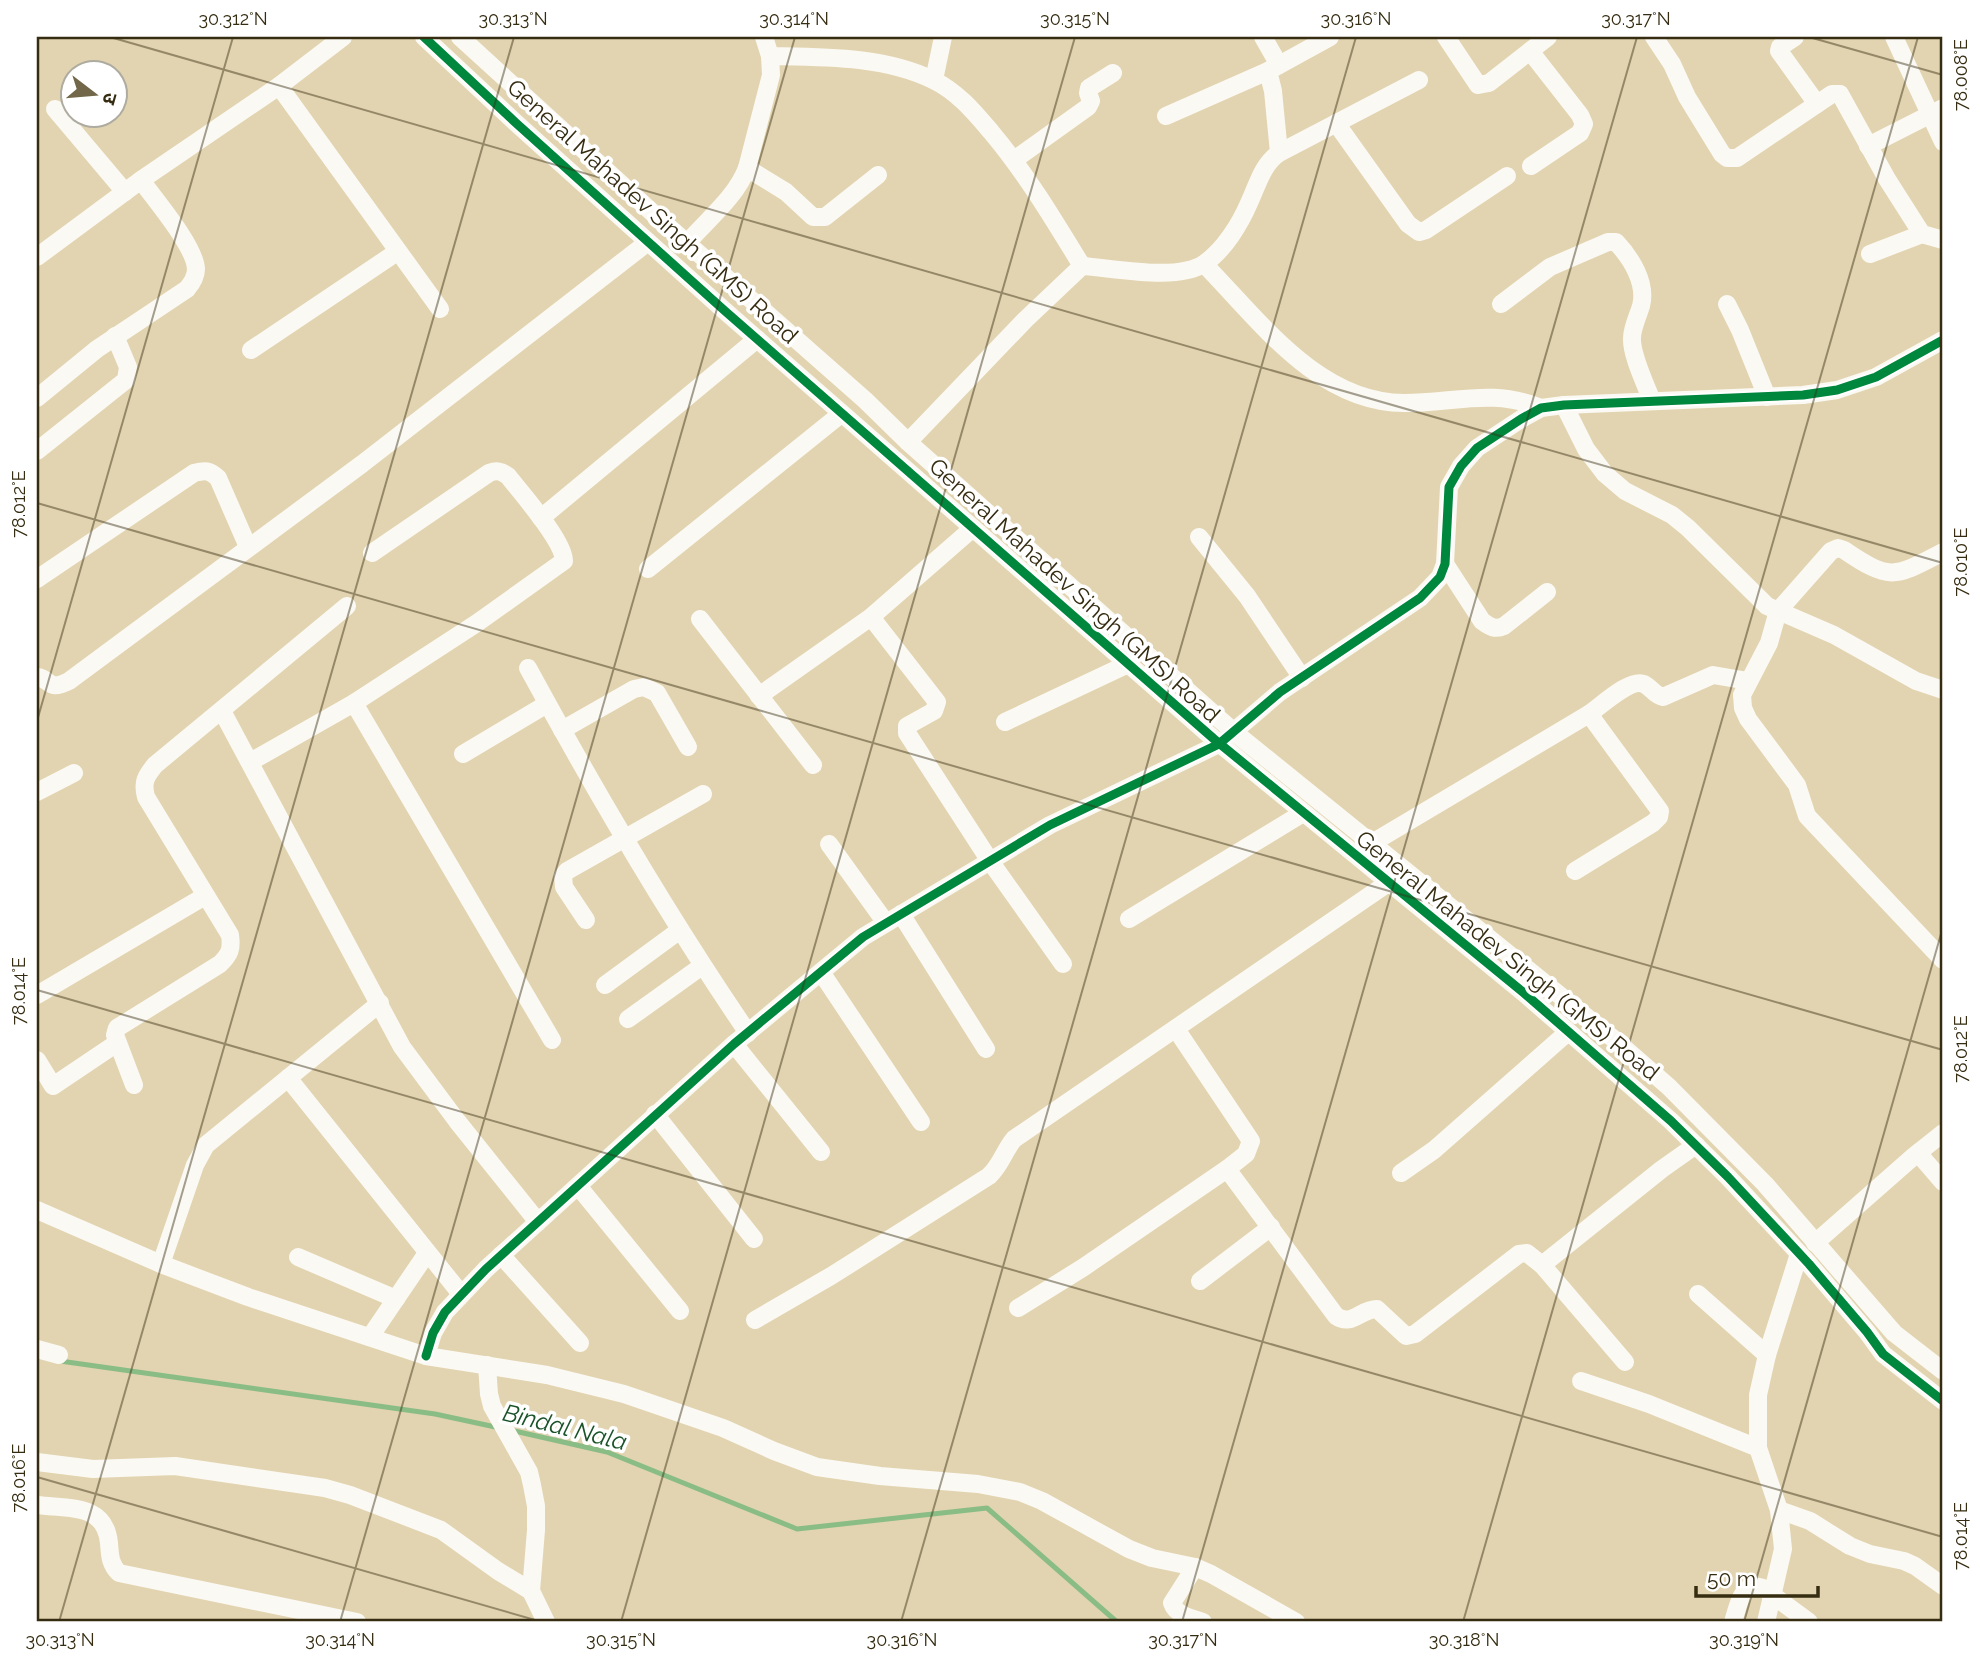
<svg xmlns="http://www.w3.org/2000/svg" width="1980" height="1659" font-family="Raleway,'Noto Sans Devanagari',sans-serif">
	<rect width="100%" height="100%" fill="#e2d4b0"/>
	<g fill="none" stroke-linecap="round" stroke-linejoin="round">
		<g stroke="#8abc86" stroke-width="5">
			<polyline points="60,1361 435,1414 500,1428"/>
			<polyline points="510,1430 607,1452 797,1529 987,1508 1117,1622"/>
		</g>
		<g stroke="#fbf9f3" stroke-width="18">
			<polyline points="424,37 516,123 725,311 1214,739 1524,993 1671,1121 1728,1177 1809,1264 1867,1332 1883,1354 1943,1401"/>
			<polyline points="460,37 655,215 865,400 908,442 1234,732 1615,1040 1669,1087 1765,1184 1894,1333 1943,1371"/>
			<polyline points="1263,37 1279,65"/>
			<polyline points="1446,37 1478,85 1489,83 1548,37"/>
			<polyline points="1654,37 1672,64 1687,97 1722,154 1727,158 1737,158 1817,104 1779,51 1780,47 1795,37"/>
			<polyline points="1894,37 1943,142"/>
			<polyline points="1530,51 1580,115 1584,124 1580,133 1531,166"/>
			<path d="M770,56C824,57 884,56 933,80C958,92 975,113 992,133C1027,175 1054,220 1082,266"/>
			<polyline points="934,80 943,37"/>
			<polyline points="279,86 440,309"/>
			<polyline points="1817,104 1832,94 1840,94 1887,179 1922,234 1943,240"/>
			<polyline points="55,109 125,192"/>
			<polyline points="1166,116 1268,71 1330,37"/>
			<polyline points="1336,123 1408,224 1419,232 1426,230 1507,176"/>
			<polyline points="1868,146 1943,108"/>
			<polyline points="1279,153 1419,80"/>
			<polyline points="1014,160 1088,107 1091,101 1088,93 1089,88 1113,73"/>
			<polyline points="747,168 786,192 813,217 825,217 878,175"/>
			<path d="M688,242C708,219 736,197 747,168L771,75L770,56L764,37"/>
			<polyline points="1870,254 1922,234"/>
			<polyline points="37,257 141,180 279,86 343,37"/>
			<path d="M1204,264C1259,320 1318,403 1404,403C1454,403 1493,388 1541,408"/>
			<path d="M1501,304L1550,267L1608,242H1616C1631,258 1647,283 1641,306C1638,316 1632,328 1632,338C1631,355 1646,385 1652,401"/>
			<polyline points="1727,304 1740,330 1767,397"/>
			<polyline points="251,350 397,252"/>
			<path d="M37,398L97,349L187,289C192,283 196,277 196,269C195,246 155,200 141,180"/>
			<polyline points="1564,405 1586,449 1605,474 1625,491 1672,515 1688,528 1767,606 1834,635 1916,681 1943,690"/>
			<path d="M908,442L1025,320L1082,266C1114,268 1178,282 1205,263C1224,250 1240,224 1249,203C1258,184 1262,165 1279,153L1273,91L1268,71"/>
			<polyline points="37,451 126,380 128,367 115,336"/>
			<polyline points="541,518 757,339"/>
			<polyline points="1199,537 1247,596 1302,678"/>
			<path d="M1943,552C1895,577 1891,582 1844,550L1838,548L1831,551L1778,611L1769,643L1742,695L1743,708L1748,719L1797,785L1807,816L1943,960"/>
			<path d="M1445,564L1482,621C1490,627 1495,630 1504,626L1547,592"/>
			<polyline points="648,569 841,414"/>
			<path d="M37,579L194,473C205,470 209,470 218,478L248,547"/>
			<polyline points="871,617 937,702 934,711 907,726 907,733 990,861 1063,964"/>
			<polyline points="700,619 813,765"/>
			<path d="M528,668C596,793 668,916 748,1033"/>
			<path d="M37,677C52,679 47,692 69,681L362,464L648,242"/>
			<polyline points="759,696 871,617 973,528"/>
			<polyline points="354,703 552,1040"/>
			<polyline points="222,711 402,1047 457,1121 538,1222"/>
			<path d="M1589,714C1601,706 1630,678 1644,684C1652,688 1654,695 1663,697L1713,675L1748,681"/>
			<polyline points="1005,722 1128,664"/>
			<polyline points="562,730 634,689 644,687 657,693 688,747"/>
			<polyline points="463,754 547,704"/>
			<path d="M250,762L354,703L477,623L564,561C564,541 522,494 508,476C501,471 497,470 489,473L372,553"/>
			<polyline points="37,792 74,773"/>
			<polyline points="1372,843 1589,714 1660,811 1659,817 1653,823 1575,871"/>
			<polyline points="829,844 886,923"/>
			<polyline points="901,914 986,1049"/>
			<polyline points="1129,919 1303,813"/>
			<polyline points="586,920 564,887 563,876 567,871 703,794"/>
			<polyline points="821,972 921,1122"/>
			<polyline points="605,985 680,930"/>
			<polyline points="37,995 205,896"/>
			<polyline points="628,1019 702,966"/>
			<path d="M1176,1029L1251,1141L1246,1154L1227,1169L1336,1316C1352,1327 1360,1309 1377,1309L1406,1336L1415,1334L1519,1254L1527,1253L1542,1265L1662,1169L1696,1145"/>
			<polyline points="734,1044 821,1152"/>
			<polyline points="37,1060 53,1086 117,1043"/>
			<polyline points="288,1078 461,1294"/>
			<path d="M134,1085L115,1035L117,1028L220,964C230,954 232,949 230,935L146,797C142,782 146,776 155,765L347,606"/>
			<polyline points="655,1114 754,1239"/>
			<polyline points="1918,1153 1943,1182"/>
			<polyline points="1401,1173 1434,1150 1568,1032"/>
			<polyline points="578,1186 680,1311"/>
			<polyline points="37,1210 161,1264 248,1297 426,1356 547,1375 624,1394 723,1428 774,1451 817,1467 880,1476 978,1484 1020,1492 1042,1501 1129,1549 1152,1558 1195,1567 1211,1574 1296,1622"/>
			<polyline points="1815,1243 1914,1156 1943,1133"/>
			<polyline points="501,1255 580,1343"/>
			<polyline points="298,1257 396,1299"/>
			<polyline points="161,1264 195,1165 206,1145 380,1003"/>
			<polyline points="1542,1265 1625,1362"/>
			<polyline points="1200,1281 1271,1227"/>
			<polyline points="1698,1294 1767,1355"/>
			<polyline points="1018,1308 1084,1267 1227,1169"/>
			<path d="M755,1320L831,1276L989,1176C1001,1165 1004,1151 1014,1139L1388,883"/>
			<polyline points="370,1337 427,1253"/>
			<polyline points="37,1349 59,1355"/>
			<polyline points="426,1356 433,1333 445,1312 486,1269 734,1044 863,937 1050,825 1219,744 1280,692 1420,598 1440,577 1445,564 1449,487 1461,466 1477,448 1521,419 1541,408 1564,405 1803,395 1837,390 1876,377 1943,340"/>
			<polyline points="487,1365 489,1394 492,1406 529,1472 532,1485 536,1506 536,1530 531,1591 546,1622"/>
			<polyline points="1581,1381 1649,1404 1758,1448"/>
			<polyline points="37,1462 93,1469 175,1466 325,1488 350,1495 441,1530 498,1571 531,1591"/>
			<path d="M37,1505C69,1509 105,1503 109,1543C110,1556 110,1564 119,1573L357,1622"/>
			<polyline points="1779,1510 1810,1521 1850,1546 1870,1554 1904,1561 1915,1566 1943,1586"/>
			<path d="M1195,1567L1172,1603C1176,1615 1191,1618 1203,1622"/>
			<path d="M1733,1622C1738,1607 1741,1580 1763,1588L1809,1622"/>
			<polyline points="1766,1622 1783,1549 1779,1510 1758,1448 1758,1395 1767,1355 1799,1254"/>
		</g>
		<defs>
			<g id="cycleway">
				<polyline points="424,37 516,123 725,311 1214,739 1524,993 1671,1121 1728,1177 1809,1264 1867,1332 1883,1354 1943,1401"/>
				<polyline points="426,1356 433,1333 445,1312 486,1269 734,1044 863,937 1050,825 1219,744 1280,692 1420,598 1440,577 1445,564 1449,487 1461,466 1477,448 1521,419 1541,408 1564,405 1803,395 1837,390 1876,377 1943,340"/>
			</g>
		</defs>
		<use href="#cycleway" stroke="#fff" stroke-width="13"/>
		<use href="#cycleway" stroke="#00873e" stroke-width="9"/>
	</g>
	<path fill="none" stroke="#352c11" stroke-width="2" stroke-opacity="0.45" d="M110,37L1943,563M1809,37L1943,75M37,503L1943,1050M37,721L233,37M37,990L1943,1537M37,1477L542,1622M59,1622L514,37M340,1622L795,37M621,1622L1075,37M901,1622L1356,37M1182,1622L1637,37M1463,1622L1918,37M1744,1622L1943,927"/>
	<g text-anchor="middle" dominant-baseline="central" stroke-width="7" stroke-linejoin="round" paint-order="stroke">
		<g font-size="23" fill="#352c11" stroke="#fff">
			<text transform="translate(653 211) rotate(42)">General Mahadev Singh (GMS) Road</text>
			<text transform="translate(1075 590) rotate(42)">General Mahadev Singh (GMS) Road</text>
			<text transform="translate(1508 955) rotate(39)">General Mahadev Singh (GMS) Road</text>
		</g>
		<g font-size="24" font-style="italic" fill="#1a5229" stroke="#fff">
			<text transform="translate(565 1427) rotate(14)">Bindal Nala</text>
		</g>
	</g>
	<rect width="1980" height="1659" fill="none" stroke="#ffffff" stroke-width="77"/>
	<g transform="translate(94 94) rotate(106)"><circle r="33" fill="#ffffff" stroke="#aeaba0" stroke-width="2"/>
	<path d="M0-5L12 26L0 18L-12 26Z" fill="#726749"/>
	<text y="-10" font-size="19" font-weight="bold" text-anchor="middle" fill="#352c11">उ</text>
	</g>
	<path d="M1696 1586v10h122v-10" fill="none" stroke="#352c11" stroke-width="3.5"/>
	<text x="1707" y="1586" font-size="21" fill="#352c11" stroke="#ffffff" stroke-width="5" paint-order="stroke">50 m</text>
	<rect x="38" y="38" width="1903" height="1582" fill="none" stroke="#352c11" stroke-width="2.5"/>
	<g font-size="18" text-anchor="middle" fill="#352c11">
		<text x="233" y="25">30.312°N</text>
		<text x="513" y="25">30.313°N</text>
		<text x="794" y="25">30.314°N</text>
		<text x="1075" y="25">30.315°N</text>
		<text x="1356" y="25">30.316°N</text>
		<text x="1636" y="25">30.317°N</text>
		<text transform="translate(1961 75) rotate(-90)" y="6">78.008°E</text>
		<text transform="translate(19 504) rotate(-90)" y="6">78.012°E</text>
		<text transform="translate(1961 562) rotate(-90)" y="6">78.010°E</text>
		<text transform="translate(19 991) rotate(-90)" y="6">78.014°E</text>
		<text transform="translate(1961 1049) rotate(-90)" y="6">78.012°E</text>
		<text transform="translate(19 1478) rotate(-90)" y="6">78.016°E</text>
		<text transform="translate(1961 1536) rotate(-90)" y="6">78.014°E</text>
		<text x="60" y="1646">30.313°N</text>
		<text x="340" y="1646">30.314°N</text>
		<text x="621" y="1646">30.315°N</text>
		<text x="902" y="1646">30.316°N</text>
		<text x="1183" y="1646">30.317°N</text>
		<text x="1464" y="1646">30.318°N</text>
		<text x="1744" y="1646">30.319°N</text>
	</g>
</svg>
